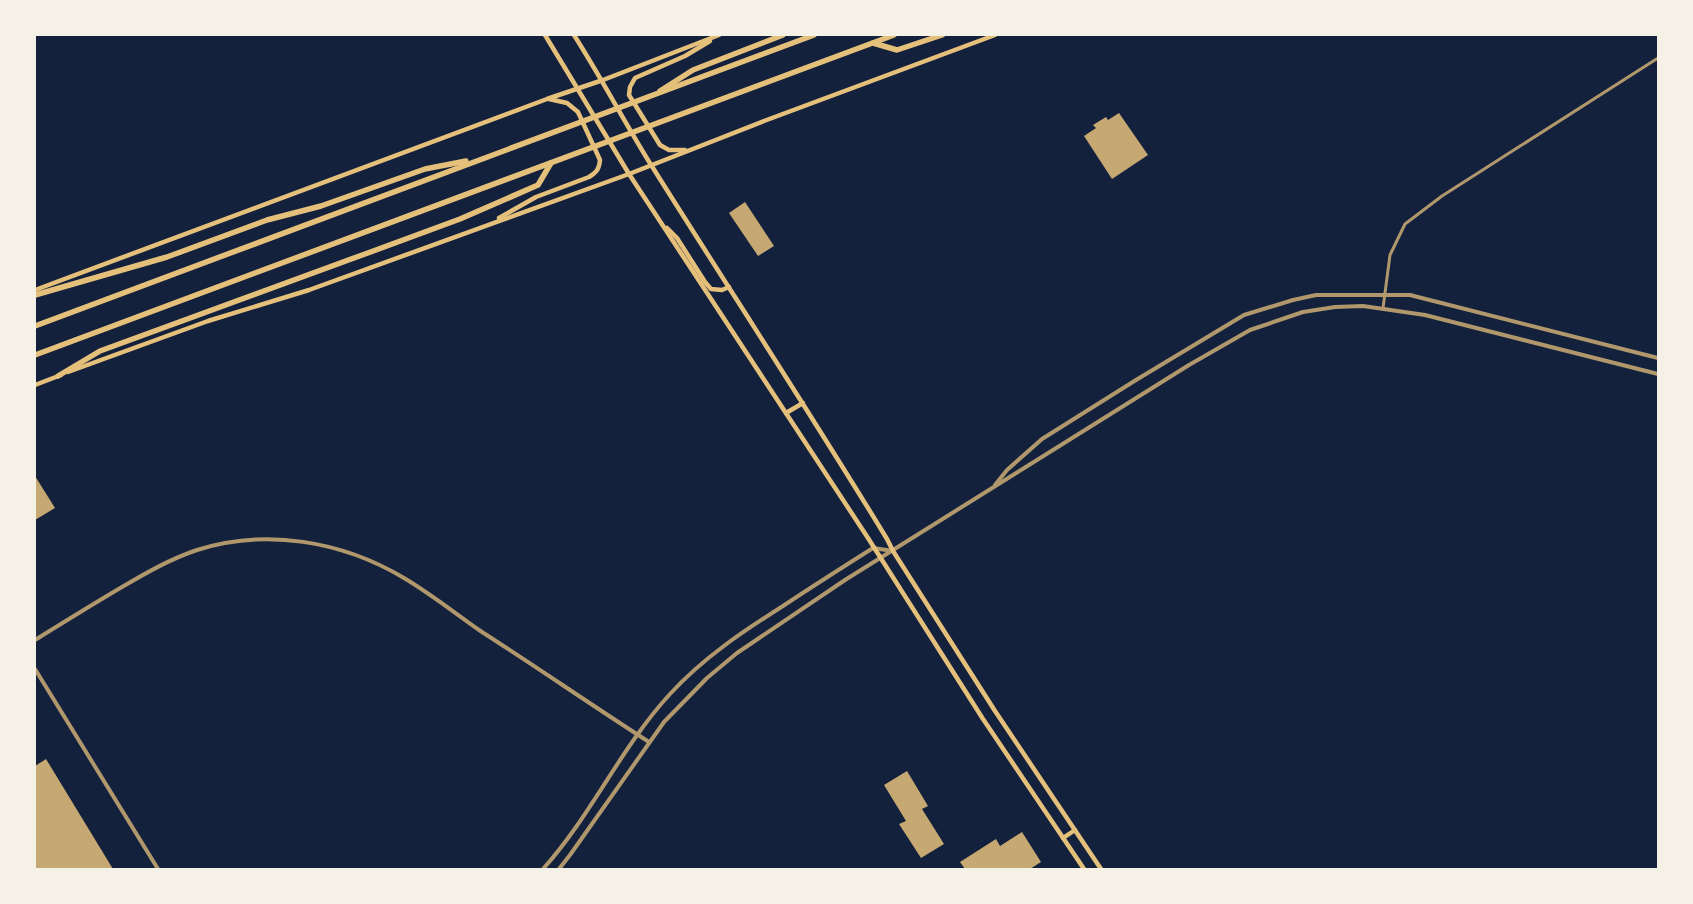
<svg xmlns="http://www.w3.org/2000/svg" width="1693" height="904" font-family="Karla,sans-serif">
	<rect width="100%" height="100%" fill="#14213d"/>
	<g fill="#c6a872">
		<polygon points="1119,113 1148,155 1112,179 1084,136 1096,128 1093,125 1106,117 1108,120"/>
		<polygon points="745,202 774,246 758,256 729,213"/>
		<polygon points="35,476 55,508 35,520"/>
		<polygon points="46,759 113,869 35,869 35,766"/>
		<polygon points="907,771 928,806 922,809 944,844 921,858 899,824 906,821 884,785"/>
		<polygon points="1022,832 1041,862 1030,869 965,869 960,862 996,839 1000,846"/>
	</g>
	<g fill="none" stroke-linecap="round" stroke-linejoin="round">
		<polyline stroke="#b1986c" stroke-width="3" points="1383,308 1390,255 1405,224 1442,196 1658,58"/>
		<g stroke="#b1986c" stroke-width="4">
			<polyline points="995,485 1007,470 1042,439 1136,380 1244,315 1293,300 1316,295 1410,295 1658,358"/>
			<path d="M35,640C64,622 93,604 122,587C146,573 170,559 197,550C266,528 342,541 404,578C431,594 456,614 482,632C538,668 593,706 649,742"/>
			<polyline points="35,669 158,869"/>
			<path d="M543,869C591,816 621,747 670,694C703,658 742,632 783,606C813,586 843,567 873,548L893,551"/>
			<polyline points="559,869 570,855 664,722 707,678 737,653 845,580 1189,365 1250,330 1303,312 1335,307 1363,306 1425,315 1658,374"/>
		</g>
		<g stroke="#e5c07b" stroke-width="4.5">
			<polyline points="545,35 629,174 868,538 983,719 1084,869"/>
			<path d="M574,35C602,79 626,125 653,168C731,292 811,414 887,539L893,551L995,711L1101,869"/>
			<polyline points="685,150 669,150 660,145 629,95 630,87 635,78 685,56 710,41"/>
			<path d="M499,218L536,197L589,177C597,172 599,169 600,160L578,112L567,103L549,99"/>
			<polyline points="667,228 677,238 705,282 711,289 722,290 729,287"/>
			<polyline points="35,290 547,99 603,80 719,35"/>
			<polyline points="68,372 208,321 309,290 629,174 764,121 995,35"/>
			<polyline points="35,385 61,375"/>
			<polyline points="786,413 803,403"/>
			<polyline points="1063,838 1075,830"/>
		</g>
		<g stroke="#e5c07b" stroke-width="5.5">
			<polyline points="873,43 897,50 942,35"/>
			<polyline points="660,91 693,70 783,35"/>
			<polyline points="35,295 167,257 267,220 321,206 425,169 466,161"/>
			<path d="M35,326C295,229 555,132 814,35"/>
			<polyline points="35,355 894,35"/>
			<polyline points="58,376 100,351 365,254 460,219 506,199 538,185 551,163"/>
		</g>
	</g>
	<rect width="1693" height="904" fill="none" stroke="#f6f1e7" stroke-width="72"/>
</svg>
